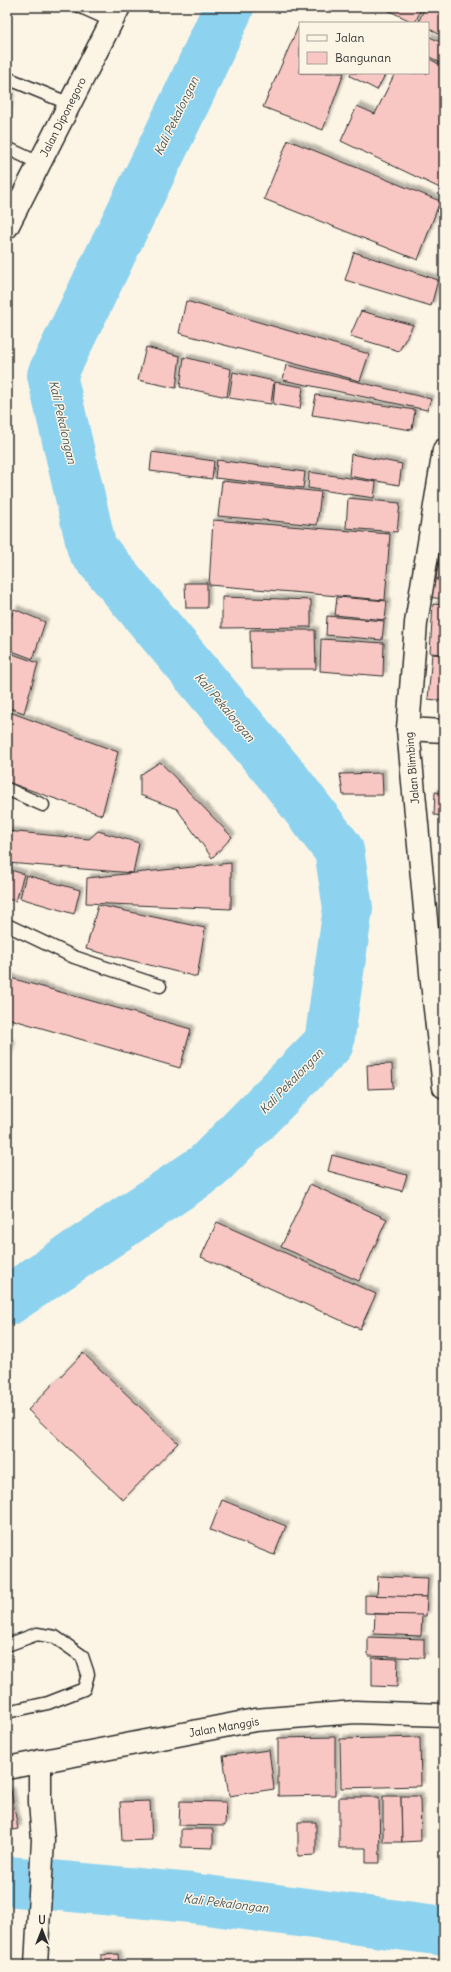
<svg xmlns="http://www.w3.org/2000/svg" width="451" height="1972" font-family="Delius,sans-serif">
	<defs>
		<filter id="shadow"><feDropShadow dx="3.5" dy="-3.5" stdDeviation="1" flood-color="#0004"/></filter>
	</defs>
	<rect width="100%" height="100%" fill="#fcf5e5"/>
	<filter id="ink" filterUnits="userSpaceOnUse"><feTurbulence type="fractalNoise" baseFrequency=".025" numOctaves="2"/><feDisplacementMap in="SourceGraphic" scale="8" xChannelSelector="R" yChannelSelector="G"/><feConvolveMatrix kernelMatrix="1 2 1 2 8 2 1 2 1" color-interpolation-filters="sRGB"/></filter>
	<g filter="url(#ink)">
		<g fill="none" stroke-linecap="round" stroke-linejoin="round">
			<g stroke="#8dd3ef" stroke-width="50">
				<polyline points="7,1301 207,1167 329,1043 348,908 339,850 284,778 92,549 52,375 189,94 229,7"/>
				<polyline points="7,1881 191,1898 444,1931"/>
			</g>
		</g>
		<g fill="#f8c7c4" stroke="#2b2b2b" filter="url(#shadow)">
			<polygon points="381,7 422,7 415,23"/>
			<polygon points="425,7 433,7 444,12 444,37 428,28 428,23 418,23"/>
			<polygon points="298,27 300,28 300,73 344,73 323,130 263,107"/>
			<polygon points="428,36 444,44 444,65 428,56"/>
			<polygon points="428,58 444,67 444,190 341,141 357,106 375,114 395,73 428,73"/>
			<polygon points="351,73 386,73 377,90 350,76"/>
			<polygon points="7,95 11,95 7,118"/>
			<polygon points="288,140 440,201 418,260 264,199"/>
			<polygon points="354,252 438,280 431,306 345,280"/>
			<polygon points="186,301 369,354 360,381 179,333"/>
			<polygon points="361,311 413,325 399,351 350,336"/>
			<polygon points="146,347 180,356 176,388 138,380"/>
			<polygon points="184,357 231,369 227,397 180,387"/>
			<polygon points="286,365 431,399 427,410 283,380"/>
			<polygon points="233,372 274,381 271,404 229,398"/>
			<polygon points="275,382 303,387 300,409 273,404"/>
			<polygon points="316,395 415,410 412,430 312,415"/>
			<polygon points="152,452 214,461 212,479 150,471"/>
			<polygon points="351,454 402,464 399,485 349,476"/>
			<polygon points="217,460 305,472 303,488 215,478"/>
			<polygon points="309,472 376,482 374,498 308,488"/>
			<polygon points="222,481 321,492 317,525 218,516"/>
			<polygon points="348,498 400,503 397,532 346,528"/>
			<polygon points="213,520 390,534 385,600 209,585"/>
			<polygon points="443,541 444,541 444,562 439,561"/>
			<polygon points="439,561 444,562 444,580 436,578"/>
			<polygon points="431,579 444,581 444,599 427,597"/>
			<polygon points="185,583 207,583 207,608 186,608"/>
			<polygon points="222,597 311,600 311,627 222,628"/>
			<polygon points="337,597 387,601 385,620 335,615"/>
			<polygon points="433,604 444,605 444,654 430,653"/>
			<polygon points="14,609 45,622 33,659 7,649 7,628"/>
			<polygon points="327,616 384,621 382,640 326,635"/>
			<polygon points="250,630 315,630 316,669 251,669"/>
			<polygon points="321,639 384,643 383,676 320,671"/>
			<polygon points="7,652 38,663 24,713 7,707"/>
			<polygon points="432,654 444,655 444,701 428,699"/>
			<polygon points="7,711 118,752 102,815 7,782"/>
			<polygon points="160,762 232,837 212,858 177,809 140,795 140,775"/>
			<polygon points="382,773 383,795 343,795 340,774"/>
			<polygon points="435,792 444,793 444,816 434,815"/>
			<polygon points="441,821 444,821 444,866 442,866"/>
			<polygon points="7,831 89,839 98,831 139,843 133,873 7,863"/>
			<polygon points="231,863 231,909 86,903 87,878"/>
			<polygon points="7,869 24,874 16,901 7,899"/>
			<polygon points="26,875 80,890 74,914 20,898"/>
			<polygon points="98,905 205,928 197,977 86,949"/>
			<polygon points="7,977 191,1029 180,1068 7,1018"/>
			<polygon points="7,1043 12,1045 7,1061"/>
			<polygon points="392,1064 393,1088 368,1089 367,1065"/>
			<polygon points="332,1155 407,1175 402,1191 328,1171"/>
			<polygon points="310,1184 387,1219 359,1281 281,1247"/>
			<polygon points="217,1222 376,1294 360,1329 201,1257"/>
			<polygon points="83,1353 178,1443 123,1500 28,1410"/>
			<polygon points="222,1500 286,1526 274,1555 210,1530"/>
			<polygon points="378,1576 428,1578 427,1597 377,1596"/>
			<polygon points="365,1595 427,1597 426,1616 365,1613"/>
			<polygon points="375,1614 422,1615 421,1636 374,1634"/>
			<polygon points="368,1637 424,1639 424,1658 368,1656"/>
			<polygon points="372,1658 398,1659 397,1687 372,1686"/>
			<polygon points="335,1737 335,1795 278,1796 278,1738"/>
			<polygon points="420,1737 421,1786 341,1788 340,1739"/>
			<polygon points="269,1750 274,1789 229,1796 223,1756"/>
			<polygon points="11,1791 18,1829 7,1831 7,1792"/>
			<polygon points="383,1796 401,1796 402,1842 383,1842"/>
			<polygon points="401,1796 420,1796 421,1841 402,1842"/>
			<polygon points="339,1797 379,1797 380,1863 366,1863 366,1848 339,1848"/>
			<polygon points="150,1801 152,1840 122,1841 120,1802"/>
			<polygon points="180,1801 226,1802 225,1826 179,1825"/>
			<polygon points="298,1822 316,1822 316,1855 298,1856"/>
			<polygon points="181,1829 213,1829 213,1848 181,1847"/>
			<polygon points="118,1954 119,1965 101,1965 101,1955"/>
		</g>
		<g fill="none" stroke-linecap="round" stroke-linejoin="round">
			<defs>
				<g id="lane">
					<polyline points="81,7 112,21"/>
					<polyline points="7,78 70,104"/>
					<polyline points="7,148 39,163"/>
					<polyline points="7,789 43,805"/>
					<polyline points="7,925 74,957 160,986"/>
					<polyline points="7,1645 37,1634 55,1637 82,1656 88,1674 84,1689 48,1703 7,1712"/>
				</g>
				<g id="street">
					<polyline points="444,450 416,623 408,729 432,983 444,1087"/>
					<polyline points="408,729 444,731"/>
					<polyline points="36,1965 43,1840 40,1802 40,1761"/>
				</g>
				<polyline id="secondary" points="7,1768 255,1720 355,1712 444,1715"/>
				<polyline id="primary" points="7,227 119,7"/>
			</defs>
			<use href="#lane" stroke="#2b2b2b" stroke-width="15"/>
			<use href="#street" stroke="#2b2b2b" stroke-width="25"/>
			<use href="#secondary" stroke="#2b2b2b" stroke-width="25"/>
			<use href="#primary" stroke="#2b2b2b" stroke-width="25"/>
			<use href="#lane" stroke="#fcf5e5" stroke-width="12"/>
			<use href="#street" stroke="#fcf5e5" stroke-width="22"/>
			<use href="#secondary" stroke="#fcf5e5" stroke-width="22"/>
			<use href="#primary" stroke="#fcf5e5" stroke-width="22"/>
		</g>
	</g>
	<g text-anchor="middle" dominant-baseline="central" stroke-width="3" stroke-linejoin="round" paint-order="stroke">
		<g font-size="11" fill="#2b2b2b" stroke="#fcf5e5">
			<text transform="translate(63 117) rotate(-63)">Jalan Diponegoro</text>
			<text transform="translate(412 768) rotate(-95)">Jalan Blimbing</text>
			<text transform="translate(224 1727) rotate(-10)">Jalan Manggis</text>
		</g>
		<g font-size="12" font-style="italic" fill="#44555c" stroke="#fcf5e5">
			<text transform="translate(176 116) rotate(-64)">Kali Pekalongan</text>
			<text transform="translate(63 422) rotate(77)">Kali Pekalongan</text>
			<text transform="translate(225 707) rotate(50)">Kali Pekalongan</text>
			<text transform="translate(291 1081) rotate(-46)">Kali Pekalongan</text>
			<text transform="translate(226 1903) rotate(7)">Kali Pekalongan</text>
		</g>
	</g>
	<rect width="451" height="1972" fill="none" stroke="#fcf5e5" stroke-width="24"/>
	<rect x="12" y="12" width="427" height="1948" fill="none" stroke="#2b2b2b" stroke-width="1.5" filter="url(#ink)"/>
	<rect x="299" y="22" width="130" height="52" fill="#fcf5e5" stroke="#a8a49b"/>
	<rect x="307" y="35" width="20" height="6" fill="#fcf5e5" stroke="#a8a49b"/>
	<text x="335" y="42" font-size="12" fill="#2b2b2b">Jalan</text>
	<rect x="307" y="52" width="20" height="12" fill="#f8c7c4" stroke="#a8a49b"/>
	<text x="335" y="62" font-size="12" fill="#2b2b2b">Bangunan</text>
	<g transform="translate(42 1930)" stroke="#fcf5e5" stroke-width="3" paint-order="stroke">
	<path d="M0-3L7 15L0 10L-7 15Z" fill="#2b2b2b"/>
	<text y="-6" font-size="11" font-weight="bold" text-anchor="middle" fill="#2b2b2b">U</text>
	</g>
</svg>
